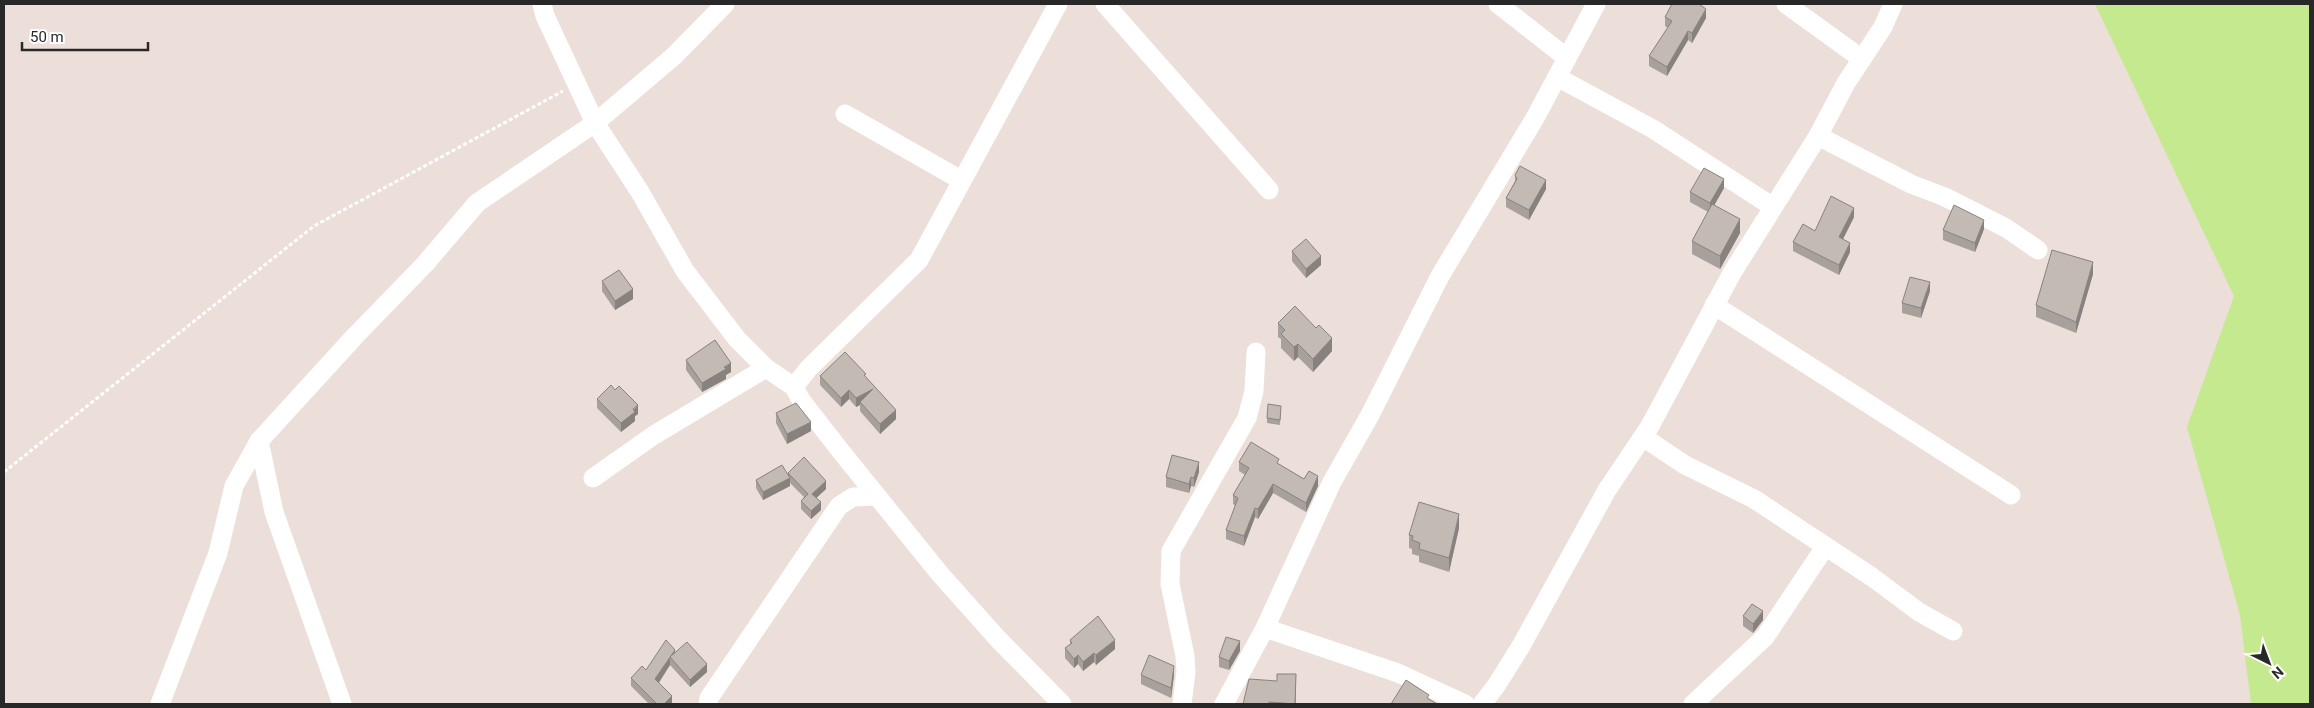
<svg xmlns="http://www.w3.org/2000/svg" width="2314" height="708" font-family="Roboto,sans-serif">
	<rect width="100%" height="100%" fill="#ecded8"/>
	<polygon fill="#c4e98f" points="2095,4 2310,4 2310,704 2251,704 2240,615 2187,427 2234,296"/>
	<g fill="none" stroke-linecap="round" stroke-linejoin="round">
		<polyline stroke="#fff" stroke-width="3" stroke-dasharray="4 2.5" stroke-linecap="butt" points="4,472 314,226 563,91"/>
		<g stroke="#fff" stroke-width="19">
			<polyline points="542,4 545,16 595,123 640,192 685,271 737,339 766,368 794,387 801,400 839,449 940,574 998,639 1062,704"/>
			<polyline points="1105,4 1269,190"/>
			<polyline points="1498,4 1567,58"/>
			<polyline points="1786,4 1862,59"/>
			<polyline points="1557,77 1653,129 1773,207"/>
			<polyline points="845,114 961,180"/>
			<polyline points="1818,136 1911,184 1945,197 2006,228 2038,250"/>
			<polyline points="1714,305 2011,495"/>
			<polyline points="794,387 808,369 919,260 1058,4"/>
			<polyline points="1643,437 1685,465 1754,499 1872,577 1919,612 1953,631"/>
			<polyline points="259,441 274,512 342,704"/>
			<polyline points="593,478 654,435 766,368"/>
			<polyline points="1265,628 1398,673 1465,704"/>
			<polyline points="160,704 218,553 234,486 259,441 356,335 425,264 477,203 595,123 674,56 725,4"/>
			<polyline points="708,704 709,698 839,506 853,497 876,496"/>
			<polyline points="1182,704 1186,672 1185,656 1170,584 1171,551 1247,418 1254,391 1256,352"/>
			<polyline points="1224,704 1265,628 1332,482 1370,415 1440,276 1535,118 1596,4"/>
			<polyline points="1482,704 1496,686 1521,646 1607,490 1650,426 1732,273 1818,136 1846,83 1883,27 1893,4"/>
			<polyline points="1693,704 1765,637 1825,547"/>
		</g>
	</g>
	<g fill="#a8a09b">
		<polygon points="1665,17 1706,18 1692,43 1688,40 1667,76 1649,66 1649,56 1668,28 1665,26"/>
		<polygon points="1515,175 1546,189 1529,220 1506,207 1506,198 1515,181"/>
		<polygon points="1724,188 1714,205 1740,233 1720,269 1692,254 1692,241 1708,212 1690,202 1690,192"/>
		<polygon points="1854,217 1843,239 1850,252 1839,275 1793,251 1793,242 1815,231"/>
		<polygon points="1984,229 1975,252 1943,240 1943,230"/>
		<polygon points="1292,251 1321,265 1306,278 1292,261"/>
		<polygon points="2093,274 2076,333 2036,317 2036,305"/>
		<polygon points="602,281 633,299 615,310 602,291"/>
		<polygon points="1930,291 1921,318 1902,313 1902,303"/>
		<polygon points="1278,323 1332,351 1313,372 1298,357 1294,361 1281,348 1281,339 1278,337"/>
		<polygon points="686,360 731,372 726,375 726,379 702,392 686,370"/>
		<polygon points="820,376 866,377 896,419 880,434 860,411 860,405 856,407 849,399 841,407 820,385"/>
		<polygon points="597,399 638,414 635,416 635,421 621,432 597,408"/>
		<polygon points="1281,410 1280,425 1267,423 1267,418"/>
		<polygon points="776,413 811,431 787,444 776,423"/>
		<polygon points="1239,462 1279,464 1304,479 1318,486 1306,512 1273,493 1258,519 1255,517 1244,546 1226,539 1226,530 1236,506 1233,504 1233,495 1245,475 1239,471"/>
		<polygon points="1199,472 1194,487 1191,486 1189,493 1166,487 1166,477"/>
		<polygon points="788,473 826,489 816,498 821,510 811,519 801,509 801,501 804,497 790,483 790,486 763,500 756,488 756,480 788,475"/>
		<polygon points="1459,528 1449,572 1419,562 1419,556 1412,554 1412,549 1409,548 1409,535"/>
		<polygon points="1743,616 1763,620 1753,633 1743,626"/>
		<polygon points="1070,640 1115,649 1096,665 1094,662 1083,671 1078,664 1074,668 1065,658 1065,648 1070,644"/>
		<polygon points="1240,651 1229,670 1219,667 1219,657"/>
		<polygon points="675,653 707,672 690,687 670,665 659,683 672,704 649,704 631,686 631,678 646,670"/>
		<polygon points="1296,674 1296,704 1243,704 1277,681"/>
		<polygon points="1141,675 1174,675 1171,698 1141,684"/>
	</g>
	<g fill="#88827e">
		<polygon points="1706,9 1706,18 1692,43 1692,33"/>
		<polygon points="1688,31 1688,40 1667,76 1667,67"/>
		<polygon points="1724,179 1724,188 1710,213 1710,203"/>
		<polygon points="1546,180 1546,189 1529,220 1529,210"/>
		<polygon points="1854,208 1854,217 1839,247 1839,237"/>
		<polygon points="1740,219 1740,233 1720,269 1720,256"/>
		<polygon points="1984,220 1984,229 1975,252 1975,243"/>
		<polygon points="1850,243 1850,252 1839,275 1839,265"/>
		<polygon points="1321,256 1321,265 1306,278 1306,269"/>
		<polygon points="2093,262 2093,274 2076,333 2076,322"/>
		<polygon points="1930,282 1930,291 1921,318 1921,308"/>
		<polygon points="633,289 633,299 615,310 615,301"/>
		<polygon points="1332,338 1332,351 1313,372 1313,359"/>
		<polygon points="1298,344 1298,357 1294,361 1294,347"/>
		<polygon points="731,363 731,372 726,375 726,379 702,392 702,383"/>
		<polygon points="873,389 860,402 860,405 856,407 856,398"/>
		<polygon points="849,390 849,399 841,407 841,398"/>
		<polygon points="638,405 638,414 635,416 635,421 621,432 621,423"/>
		<polygon points="896,410 896,419 880,434 880,424"/>
		<polygon points="811,422 811,431 787,444 787,434"/>
		<polygon points="1199,462 1199,472 1194,487 1194,478"/>
		<polygon points="1318,476 1318,486 1306,512 1306,503"/>
		<polygon points="1191,477 1191,486 1189,493 1189,484"/>
		<polygon points="790,478 790,486 763,500 763,492"/>
		<polygon points="826,481 826,489 812,502 812,494"/>
		<polygon points="1273,484 1273,493 1258,519 1258,509"/>
		<polygon points="821,502 821,510 811,519 811,511"/>
		<polygon points="1255,508 1255,517 1244,546 1244,536"/>
		<polygon points="1459,514 1459,528 1449,572 1449,558"/>
		<polygon points="1763,611 1763,620 1753,633 1753,624"/>
		<polygon points="1115,640 1115,649 1096,665 1096,655"/>
		<polygon points="1240,641 1240,651 1229,670 1229,661"/>
		<polygon points="675,650 675,658 670,657 670,665 655,688 655,679"/>
		<polygon points="1094,653 1094,662 1083,671 1083,662"/>
		<polygon points="1078,655 1078,664 1074,668 1074,659"/>
		<polygon points="707,664 707,672 690,687 690,680"/>
		<polygon points="1174,666 1174,675 1171,698 1171,688"/>
		<polygon points="672,696 672,704 664,704"/>
	</g>
	<g fill="#c3bab4" stroke="#88827e">
		<polygon points="1672,4 1699,4 1706,9 1692,33 1688,31 1667,67 1649,56 1672,21 1665,17"/>
		<polygon points="1520,166 1546,180 1529,210 1506,198 1517,179 1515,175"/>
		<polygon points="1704,168 1724,179 1710,203 1690,192"/>
		<polygon points="1831,196 1854,208 1839,237 1850,243 1839,265 1793,242 1803,224 1815,231"/>
		<polygon points="1712,204 1740,219 1720,256 1692,241"/>
		<polygon points="1954,205 1984,220 1975,243 1943,230"/>
		<polygon points="1306,239 1321,256 1306,269 1292,251"/>
		<polygon points="2052,250 2093,262 2076,322 2036,305"/>
		<polygon points="619,270 633,289 615,301 602,281"/>
		<polygon points="1910,277 1930,282 1921,308 1902,303"/>
		<polygon points="1295,306 1316,328 1319,325 1332,338 1313,359 1298,344 1294,347 1281,334 1285,330 1278,323"/>
		<polygon points="715,340 731,363 724,367 726,369 702,383 686,360"/>
		<polygon points="845,352 866,374 864,375 896,410 880,424 860,402 873,389 856,398 849,390 841,398 820,376"/>
		<polygon points="611,385 615,390 619,386 638,405 633,409 635,412 621,423 597,399"/>
		<polygon points="796,403 811,422 787,434 776,413"/>
		<polygon points="1268,404 1281,406 1280,420 1267,418"/>
		<polygon points="1251,442 1279,459 1277,463 1304,479 1309,471 1318,476 1306,503 1273,484 1258,509 1255,508 1244,536 1226,530 1238,498 1233,495 1249,468 1239,462"/>
		<polygon points="1172,455 1199,462 1194,478 1191,477 1189,484 1166,477"/>
		<polygon points="804,457 826,481 812,494 821,502 811,511 801,501 808,494 788,473"/>
		<polygon points="782,465 790,478 763,492 756,480"/>
		<polygon points="1419,502 1459,514 1449,558 1419,549 1420,543 1412,540 1413,536 1409,535"/>
		<polygon points="1752,604 1763,611 1753,624 1743,616"/>
		<polygon points="1098,616 1115,640 1096,655 1094,653 1083,662 1078,655 1074,659 1065,648 1072,643 1070,640"/>
		<polygon points="1226,637 1240,641 1229,661 1219,657"/>
		<polygon points="666,640 675,650 655,679 672,696 664,704 657,704 631,678 642,666 646,670"/>
		<polygon points="687,642 707,664 690,680 670,657"/>
		<polygon points="1149,655 1174,666 1171,688 1141,675"/>
		<polygon points="1277,674 1296,674 1295,704 1269,702 1269,704 1243,704 1249,679 1277,681"/>
		<polygon points="1406,680 1429,695 1427,698 1437,704 1391,704"/>
	</g>
	<rect width="2314" height="708" fill="none" stroke="#282828" stroke-width="10"/>
	<g transform="translate(2269 663) rotate(138)" stroke="#ffffff" stroke-width="4" paint-order="stroke">
	<path d="M0-4L9 19L0 12L-9 19Z" fill="#282828"/>
	<text y="-8" font-size="14" font-weight="bold" text-anchor="middle" fill="#282828">N</text>
	</g>
	<path d="M22 42v8h126v-8" fill="none" stroke="#282828" stroke-width="2.5"/>
	<text x="30" y="42" font-size="15" fill="#282828" stroke="#ffffff" stroke-width="4" paint-order="stroke">50 m</text>
</svg>
